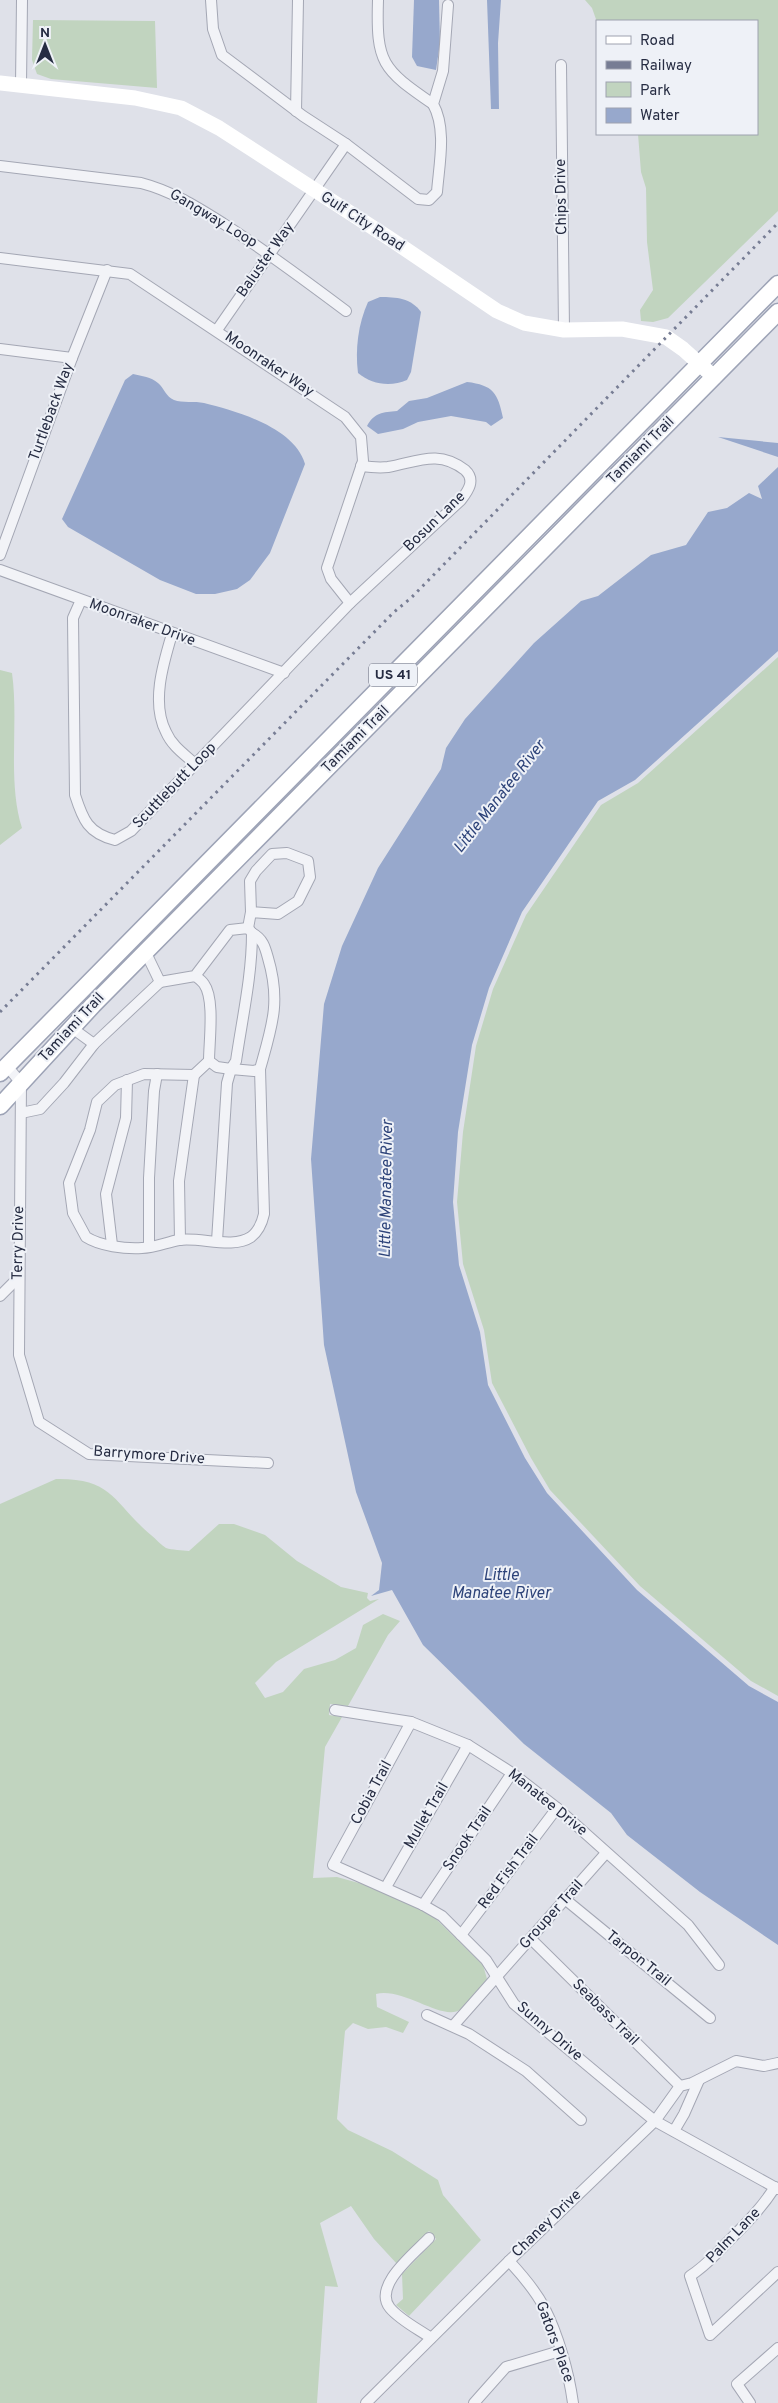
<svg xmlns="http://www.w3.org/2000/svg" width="778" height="2403" font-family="Overpass,sans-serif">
	<rect width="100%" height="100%" fill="#dfe1e9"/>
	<g fill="#c1d4bf">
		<polygon points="585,0 778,0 778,211 668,318 653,322 641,321 640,310 653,290 647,242 646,188 641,172 638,134 757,134 757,21 597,22 592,8"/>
		<polygon points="33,20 155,21 157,88 51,79 37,74 32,60"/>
		<polygon points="778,657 778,1696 751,1681 640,1586 550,1490 531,1458 492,1383 484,1330 463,1264 457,1202 463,1132 476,1046 493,989 526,915 601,805 638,783"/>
		<path d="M0,670L12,673C19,723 7,781 22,828L0,845Z"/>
		<path d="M56,1479C114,1478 113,1503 151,1535C156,1539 161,1545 166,1548C172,1550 182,1550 189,1551L219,1524H234L265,1535L297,1561L341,1587L368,1593L367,1598L370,1601L379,1599L276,1662L255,1683L265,1698L283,1692L304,1669L335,1660L356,1648L363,1625L383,1614L400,1621L388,1635L348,1706L330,1704L329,1715L342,1717L325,1747L313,1878L337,1877L366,1885L421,1910L434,1917L483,1965L487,1979C479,1989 471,2001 461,2009C444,2023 404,1987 376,1994L377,2007L409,2022L403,2033L386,2027L368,2029L353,2023L345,2031L337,2119L348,2130L392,2151L438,2180L443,2195L481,2240L409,2316L396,2305L403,2299L402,2274L436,2239L429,2231L397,2264L374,2239L351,2206L320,2223L338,2287L325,2286L317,2403H0V1504Z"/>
	</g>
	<g fill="#97a8cc">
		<polygon points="414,0 439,0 440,43 436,70 417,66 412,57"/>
		<polygon points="487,0 501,0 498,43 499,109 491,109"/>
		<path d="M380,297C396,297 411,298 421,312L411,372L407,380C391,387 372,385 358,373C355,350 358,324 368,302Z"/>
		<path d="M133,374C142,376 151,377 158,383C164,388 166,397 174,400C182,403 195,401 204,403C237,411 295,428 305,464L270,553L250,580L237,589L215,594H196L160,580L68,527L62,519L125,380Z"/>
		<path d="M467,382C493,385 498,393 503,418L491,426L486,422L451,416L418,422L403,429L378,434L367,426C374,413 383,412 397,411L409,401L427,398Z"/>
		<polygon points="718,437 778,443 778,457"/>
		<polygon points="778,467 778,651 635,780 598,801 522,912 489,988 472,1045 458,1132 453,1202 459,1265 480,1332 488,1385 525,1458 547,1493 637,1590 749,1686 778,1702 778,1945 700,1892 627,1835 611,1813 524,1744 423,1645 392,1590 371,1596 379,1590 382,1563 356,1492 324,1345 311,1159 324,1004 342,946 378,868 441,769 446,748 465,719 534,643 581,601 598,596 651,555 686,545 708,512 727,508 749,493 762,499 758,486"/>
	</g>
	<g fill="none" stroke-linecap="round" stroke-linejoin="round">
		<defs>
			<g id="street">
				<path d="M211,0L213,29L222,55L303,116L346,144L418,199L429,200L437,192C439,165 447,129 433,104L443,71L448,5"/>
				<path d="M378,0C376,63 382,69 433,104"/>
				<polyline points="561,65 564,330"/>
				<polyline points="21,85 22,0"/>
				<polyline points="296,111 298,0"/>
				<path d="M0,166L141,183C172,191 197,207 224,224C266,251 306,281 346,311"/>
				<polyline points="0,258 130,274 345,417 361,437 363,461 327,568 331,579 350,603"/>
				<polyline points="217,330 346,144"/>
				<polyline points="0,349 72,358"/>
				<polyline points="0,555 72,358 107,270"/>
				<polyline points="0,570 284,673"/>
				<path d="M81,600L73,618L75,795C83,820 88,833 115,840L131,831L350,603L461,500C468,491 476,480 465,470C438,449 417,462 388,467C379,468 369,467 361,466"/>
				<path d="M172,634C163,664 151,703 166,732C172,746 184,754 194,763"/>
				<polyline points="248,928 251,912 250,881 256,871 272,854 287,853 308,861 310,877 298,901 278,914 251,912"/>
				<path d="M146,953L160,982L195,976C198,978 202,981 204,984C215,999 209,1042 209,1061L217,1067L231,1069L236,1061C242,1019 252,976 252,933L248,928L230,930L195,976"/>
				<polyline points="72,1028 94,1044 160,982"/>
				<path d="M209,1061L194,1075L144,1074L115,1085L97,1102L90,1130L69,1183L73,1213L86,1237C100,1246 125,1249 142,1248C155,1248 167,1242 179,1240C201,1237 233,1249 251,1237C259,1231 262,1223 264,1214L260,1069"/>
				<polyline points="7,1066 21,1083 19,1355 39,1422 89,1454 268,1463"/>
				<polyline points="21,1113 40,1109 64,1083 94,1044"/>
				<polyline points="180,1240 179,1181 194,1075"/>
				<path d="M217,1241L227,1083L231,1069L254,1071L260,1069C272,1026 281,1002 268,958C265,947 263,939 252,933"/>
				<polyline points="112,1245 106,1194 126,1118 127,1080"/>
				<polyline points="149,1247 149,1178 154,1091 157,1074"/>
				<polyline points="0,1296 19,1277"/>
				<polyline points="335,1710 411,1722 468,1745 512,1773 557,1808 688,1925 719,1965"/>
				<polyline points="411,1722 333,1865 423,1905 442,1916 486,1960 514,2004 623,2095 655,2121 778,2189"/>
				<polyline points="386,1887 468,1745"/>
				<polyline points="566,1900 710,2018"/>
				<polyline points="423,1905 512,1773"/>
				<polyline points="461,1935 557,1808"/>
				<polyline points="531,1939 680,2086"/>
				<polyline points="427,2015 469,2034 526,2071 581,2120"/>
				<polyline points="453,2026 606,1853"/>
				<polyline points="674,2131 684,2114 699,2080"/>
				<path d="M775,2187C760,2211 741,2228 722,2248C710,2260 704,2267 690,2276L710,2335L778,2272"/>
				<path d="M429,2238C415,2253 372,2286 390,2308C400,2320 418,2329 431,2338"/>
				<path d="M509,2261C522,2275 535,2290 544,2307C558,2334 569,2373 573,2403"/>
				<polyline points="366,2403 509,2261 655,2121 680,2086 692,2083 736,2061 764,2066 778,2063"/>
				<polyline points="474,2403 506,2367 560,2351"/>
				<polyline points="750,2403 737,2384 778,2348"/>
			</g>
			<g id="primary">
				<polyline points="0,1073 778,284"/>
				<polyline points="0,1106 93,1005 778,312"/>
			</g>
		</defs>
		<use href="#street" stroke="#a4a7b4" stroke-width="12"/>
		<use href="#primary" stroke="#9da3b6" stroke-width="19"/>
		<use href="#street" stroke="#f2f3f7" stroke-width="10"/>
		<polyline stroke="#fff" stroke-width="15" points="0,83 135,98 181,108 219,128 389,238 497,311 524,323 564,330 622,329 666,337 683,349 714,377"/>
		<use href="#primary" stroke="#fff" stroke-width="16"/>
		<polyline stroke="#777d94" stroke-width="3" stroke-dasharray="2.5 5" stroke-linecap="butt" points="0,1012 394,612 411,598 778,223"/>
	</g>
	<g text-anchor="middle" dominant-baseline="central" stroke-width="4" stroke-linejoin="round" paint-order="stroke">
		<rect fill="#eef1f7" stroke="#626778" stroke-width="1" x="369" y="663.5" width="48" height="23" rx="4"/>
		<g font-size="14" font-weight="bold" fill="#262c42">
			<text x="393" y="675">US 41</text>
		</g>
		<g font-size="15" fill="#262c42" stroke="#eef1f7">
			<text transform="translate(562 197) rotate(-91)">Chips Drive</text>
			<text transform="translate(213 219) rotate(31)">Gangway Loop</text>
			<text transform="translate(362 222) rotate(33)">Gulf City Road</text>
			<text transform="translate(266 260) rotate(-55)">Baluster Way</text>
			<text transform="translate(269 365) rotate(34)">Moonraker Way</text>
			<text transform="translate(52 412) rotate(-70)">Turtleback Way</text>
			<text transform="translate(641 451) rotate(-45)">Tamiami Trail</text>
			<text transform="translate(435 522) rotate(-44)">Bosun Lane</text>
			<text transform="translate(142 623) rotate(20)">Moonraker Drive</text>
			<text transform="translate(356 740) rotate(-45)">Tamiami Trail</text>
			<text transform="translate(175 786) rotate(-46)">Scuttlebutt Loop</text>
			<text transform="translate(72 1028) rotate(-47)">Tamiami Trail</text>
			<text transform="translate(19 1243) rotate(-89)">Terry Drive</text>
			<text transform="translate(149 1456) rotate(4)">Barrymore Drive</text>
			<text transform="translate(372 1793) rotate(-62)">Cobia Trail</text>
			<text transform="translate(547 1803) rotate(39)">Manatee Drive</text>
			<text transform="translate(427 1816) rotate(-60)">Mullet Trail</text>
			<text transform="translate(468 1839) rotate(-56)">Snook Trail</text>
			<text transform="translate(509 1872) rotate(-53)">Red Fish Trail</text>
			<text transform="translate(552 1915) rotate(-48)">Grouper Trail</text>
			<text transform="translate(638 1959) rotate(39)">Tarpon Trail</text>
			<text transform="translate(605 2013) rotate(45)">Seabass Trail</text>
			<text transform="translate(549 2032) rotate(41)">Sunny Drive</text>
			<text transform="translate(547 2224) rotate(-44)">Chaney Drive</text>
			<text transform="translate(734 2236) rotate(-46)">Palm Lane</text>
			<text transform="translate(554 2342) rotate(70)">Gators Place</text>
		</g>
		<g font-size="16" font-style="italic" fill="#2d4379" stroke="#eef1f7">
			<text transform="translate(500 797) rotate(-52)">Little Manatee River</text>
			<text transform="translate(387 1189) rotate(-89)">Little Manatee River</text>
			<text x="501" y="1576">Little<tspan x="501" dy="18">Manatee River</tspan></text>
		</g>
	</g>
	<rect x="596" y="20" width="162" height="115" fill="#eef1f7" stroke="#9ea2af"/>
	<rect x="606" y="36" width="25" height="8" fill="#ffffff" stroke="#9ea2af"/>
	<text x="640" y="45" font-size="15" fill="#262c42">Road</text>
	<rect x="606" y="61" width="25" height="8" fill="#777d94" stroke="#9ea2af"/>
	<text x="640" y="70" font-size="15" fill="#262c42">Railway</text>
	<rect x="606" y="82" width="25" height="15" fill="#c1d4bf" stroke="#9ea2af"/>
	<text x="640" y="95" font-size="15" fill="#262c42">Park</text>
	<rect x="606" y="108" width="25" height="15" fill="#97a8cc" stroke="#9ea2af"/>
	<text x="640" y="120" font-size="15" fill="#262c42">Water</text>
	<g transform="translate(45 45)" stroke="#eef1f7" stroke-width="4" paint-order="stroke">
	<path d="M0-4L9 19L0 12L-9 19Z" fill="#262c42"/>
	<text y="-8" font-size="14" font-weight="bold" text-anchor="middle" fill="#262c42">N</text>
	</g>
</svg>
